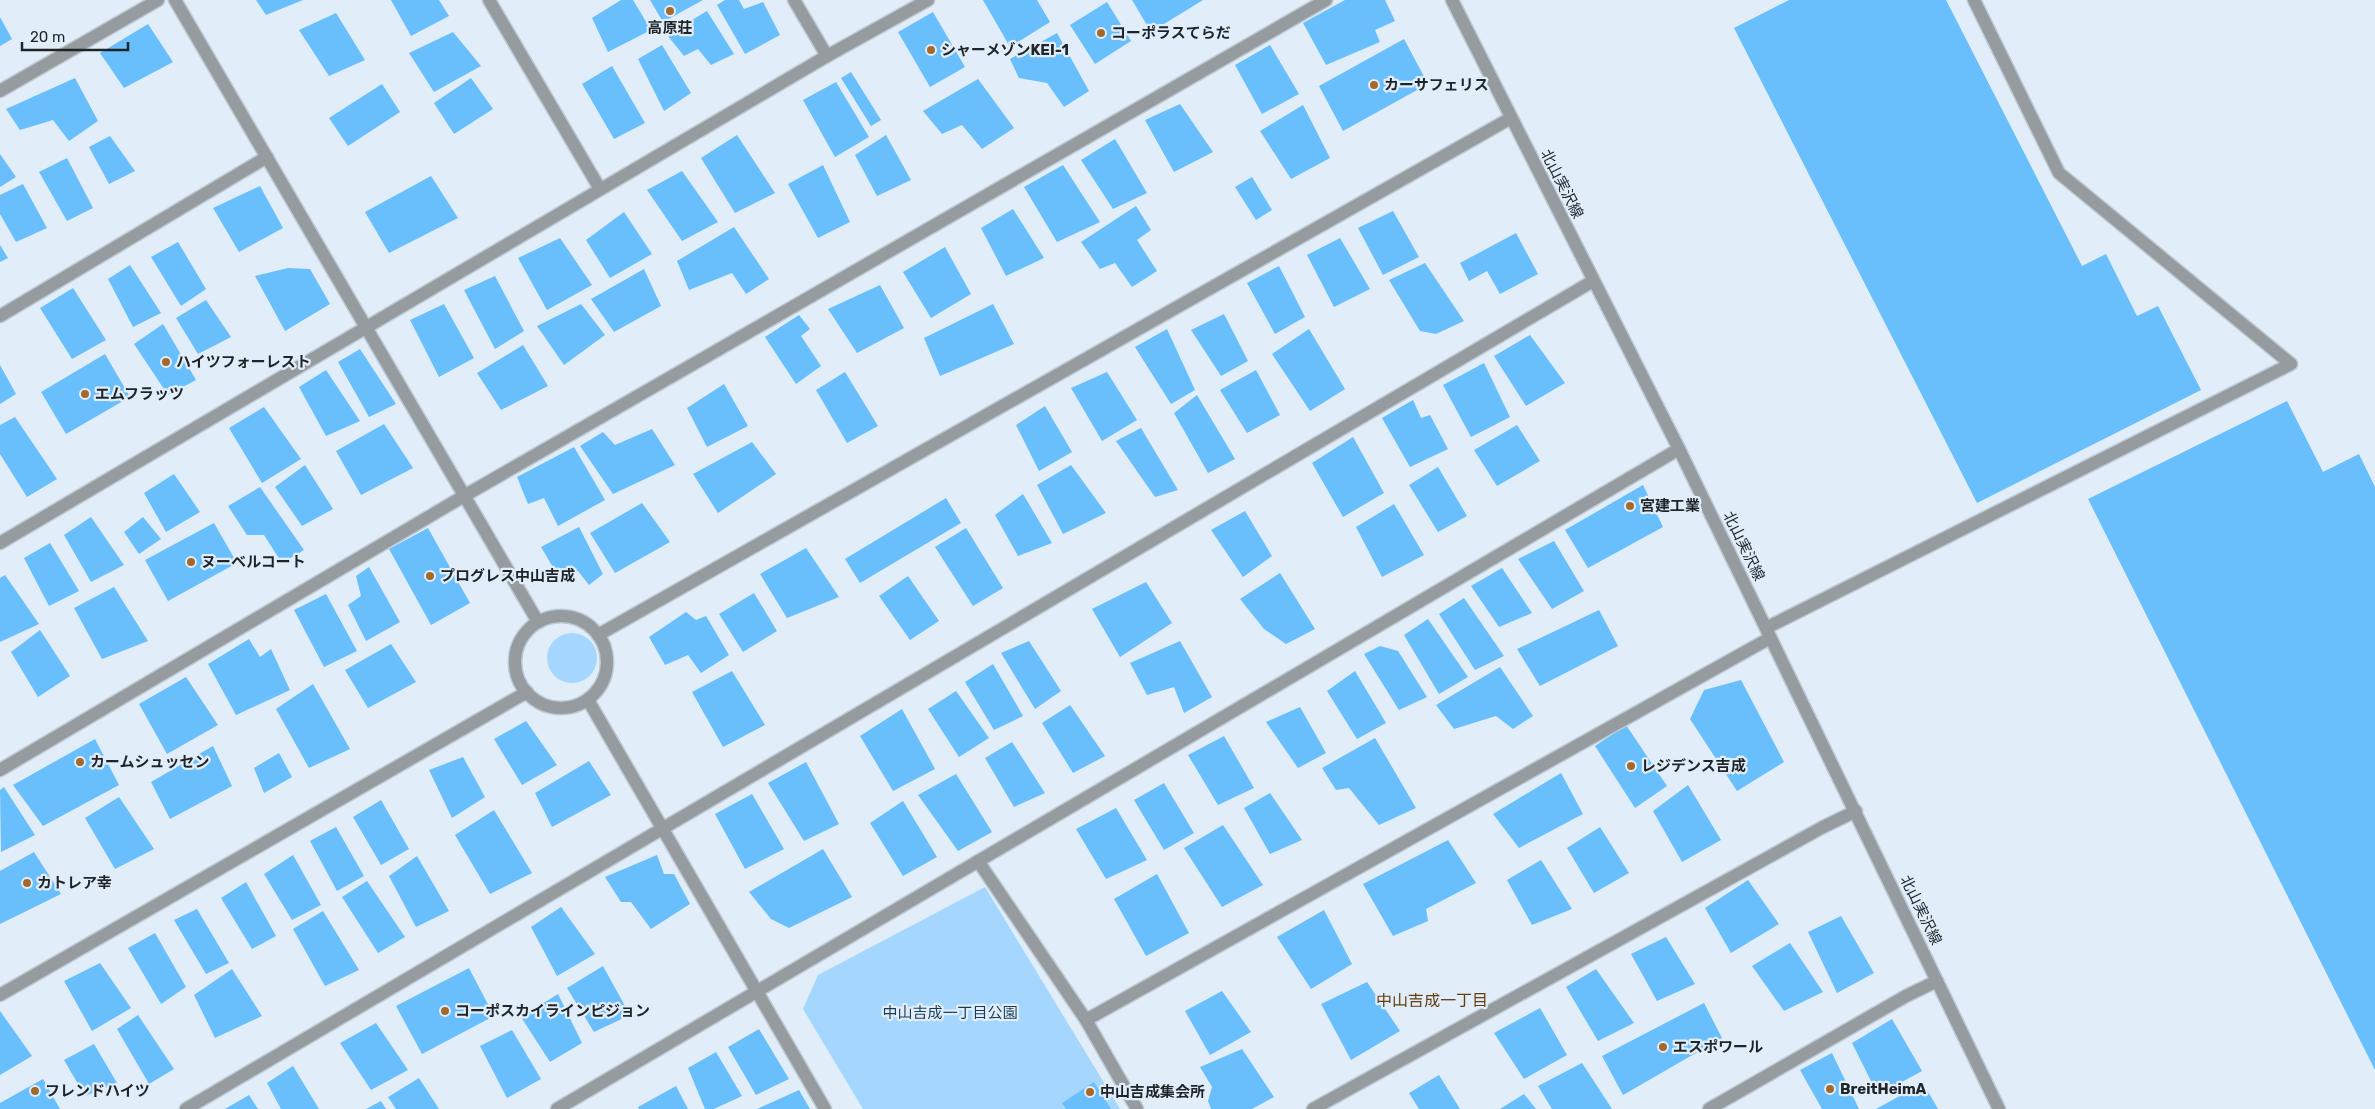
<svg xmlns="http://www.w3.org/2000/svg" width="2375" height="1109" font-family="Rubik,'Noto Sans JP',sans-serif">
	<rect width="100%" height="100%" fill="#e1eef9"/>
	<g fill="#a4d6fe">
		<circle cx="572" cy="658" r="25"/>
		<polygon points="985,887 1120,1109 863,1109 803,1009 818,975"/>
	</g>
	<g fill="#69befc">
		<polygon points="256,0 303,0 266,15"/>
		<polygon points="391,0 439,0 449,16 411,36"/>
		<polygon points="621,0 633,0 651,30 608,52 592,18"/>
		<polygon points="650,0 703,0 663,22"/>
		<polygon points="725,0 739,0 744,9 763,2 780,35 745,54 717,5"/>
		<polygon points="983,0 1037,0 1050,22 1010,47"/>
		<polygon points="1132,0 1203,0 1151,32"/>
		<polygon points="1345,0 1385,0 1395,21 1375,30 1380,42 1326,65 1303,23"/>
		<polygon points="1789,0 1946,0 2082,266 2106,254 2137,316 2158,306 2201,390 1977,503 1734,28"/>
		<polygon points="1107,2 1131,41 1095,64 1070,25"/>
		<polygon points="707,11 734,54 711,65 698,49 684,56 667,35"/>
		<polygon points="933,12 965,67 930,87 898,32"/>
		<polygon points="336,13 365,60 329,76 299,30"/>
		<polygon points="0,17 12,39 0,46"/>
		<polygon points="148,24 173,62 124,88 100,53"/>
		<polygon points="453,32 481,66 434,92 409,53"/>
		<polygon points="1057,33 1089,91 1064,107 1047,83 1019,78 1010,59"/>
		<polygon points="1404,39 1428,84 1343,131 1319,86"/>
		<polygon points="662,45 691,93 664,111 638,59"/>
		<polygon points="1270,45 1299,94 1262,114 1235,65"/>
		<polygon points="612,66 645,123 614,139 582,84"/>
		<polygon points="851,72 881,120 871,126 841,78"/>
		<polygon points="75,78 98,121 69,141 53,120 20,130 6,109"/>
		<polygon points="471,78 493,109 454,134 434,103"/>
		<polygon points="978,79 1014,128 982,149 962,125 942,134 923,111"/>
		<polygon points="836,82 869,137 835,157 803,100"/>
		<polygon points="382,84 400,112 348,146 329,118"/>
		<polygon points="1180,104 1213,152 1174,172 1145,120"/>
		<polygon points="1303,105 1330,158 1291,179 1260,131"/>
		<polygon points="737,135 775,193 735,213 701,158"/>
		<polygon points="886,135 911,180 877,196 855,155"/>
		<polygon points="110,136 135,171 109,184 89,147"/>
		<polygon points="1115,139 1147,193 1113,209 1081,160"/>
		<polygon points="0,154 16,177 0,187"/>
		<polygon points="67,158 93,208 67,221 39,172"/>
		<polygon points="823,165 850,222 818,238 788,184"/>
		<polygon points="1063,165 1100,222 1057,242 1024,187"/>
		<polygon points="682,171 718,222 682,241 647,190"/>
		<polygon points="431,176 458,218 389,253 365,212"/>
		<polygon points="1252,177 1272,210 1256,220 1235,187"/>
		<polygon points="23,184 47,228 16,242 0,214 0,195"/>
		<polygon points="260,186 283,228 239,252 213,208"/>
		<polygon points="1136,206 1151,230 1137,240 1157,271 1132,287 1115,263 1100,269 1081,242"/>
		<polygon points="1013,209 1044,258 1006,276 981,228"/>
		<polygon points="1393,211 1419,257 1383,275 1358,228"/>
		<polygon points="624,212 652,254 610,278 586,240"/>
		<polygon points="734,227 769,279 746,294 732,273 689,290 677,261"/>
		<polygon points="1516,233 1538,274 1500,294 1487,271 1469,281 1460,263"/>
		<polygon points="560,238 592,285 547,310 518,258"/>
		<polygon points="1340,238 1370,289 1334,307 1307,255"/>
		<polygon points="178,242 206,289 181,306 151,257"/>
		<polygon points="0,245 8,258 0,262"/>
		<polygon points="945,247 971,294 931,318 903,272"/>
		<polygon points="1425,263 1464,321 1436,334 1420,331 1389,280"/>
		<polygon points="130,265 161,313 133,327 108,279"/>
		<polygon points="1279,266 1305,317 1275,334 1247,283"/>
		<polygon points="288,268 310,269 330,304 285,331 255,276"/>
		<polygon points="644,269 661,306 614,332 591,299"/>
		<polygon points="495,276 524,331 495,349 464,290"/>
		<polygon points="880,285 904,328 857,353 828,309"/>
		<polygon points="73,288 106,340 72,359 40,308"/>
		<polygon points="206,300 231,337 198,354 176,318"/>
		<polygon points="444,304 474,358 439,377 410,320"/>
		<polygon points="581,304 605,335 564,365 537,326"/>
		<polygon points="993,304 1014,344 940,376 924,338"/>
		<polygon points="1224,314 1248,361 1221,376 1191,330"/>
		<polygon points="799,315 810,329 801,336 821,366 796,384 765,337"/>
		<polygon points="163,324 196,380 168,395 134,344"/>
		<polygon points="1167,329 1195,390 1171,404 1135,347"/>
		<polygon points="1309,329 1345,389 1310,411 1272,354"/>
		<polygon points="1530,335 1565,383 1526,406 1494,356"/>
		<polygon points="523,345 548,386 501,410 477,373"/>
		<polygon points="360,349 396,404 369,417 338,362"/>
		<polygon points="105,354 130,397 66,434 41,392"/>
		<polygon points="1484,363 1510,417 1471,437 1443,385"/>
		<polygon points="0,365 16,394 0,404"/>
		<polygon points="326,370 360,421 326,436 299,387"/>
		<polygon points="1256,370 1280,415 1247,433 1220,390"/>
		<polygon points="845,372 878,426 847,443 816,390"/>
		<polygon points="1107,372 1137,420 1102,441 1071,388"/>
		<polygon points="724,384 748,426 707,447 687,408"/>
		<polygon points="1197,395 1235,459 1208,473 1174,413"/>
		<polygon points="1413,400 1421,418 1430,415 1448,449 1410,467 1382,418"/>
		<polygon points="2287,401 2323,472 2359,454 2375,487 2375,1070 2088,499"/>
		<polygon points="1045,406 1072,452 1039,471 1016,425"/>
		<polygon points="264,407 301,459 262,483 229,428"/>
		<polygon points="15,417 57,479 27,497 0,454 0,425"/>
		<polygon points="384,424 413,468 361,495 336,451"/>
		<polygon points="1517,425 1540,461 1497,486 1474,450"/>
		<polygon points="1141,428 1178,490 1155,497 1116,441"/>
		<polygon points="652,429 675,465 613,494 580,446 603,432 615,445"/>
		<polygon points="1353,437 1384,493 1343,517 1312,463"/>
		<polygon points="752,442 776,474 718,513 693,474"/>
		<polygon points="574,447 605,500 558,526 544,498 528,504 517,477"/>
		<polygon points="305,465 333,509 302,526 275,487"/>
		<polygon points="1071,465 1106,513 1063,534 1037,485"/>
		<polygon points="1438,467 1467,516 1438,532 1409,485"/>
		<polygon points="174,474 200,512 166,532 144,493"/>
		<polygon points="1643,485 1663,527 1588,568 1565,530"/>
		<polygon points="260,487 304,550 282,563 264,535 247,535 228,506"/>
		<polygon points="1023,494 1052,543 1018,556 995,515"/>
		<polygon points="946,498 961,523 860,583 845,559"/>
		<polygon points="642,503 670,542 615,573 590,533"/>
		<polygon points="1394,504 1424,555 1382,577 1356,527"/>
		<polygon points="1245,511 1272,556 1243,577 1211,530"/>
		<polygon points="91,517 124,565 91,582 64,535"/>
		<polygon points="143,517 161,539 139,554 124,532"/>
		<polygon points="214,523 237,563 168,601 145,560"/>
		<polygon points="579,527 603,574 589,585 578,571 560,579 541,547"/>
		<polygon points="428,528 470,603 431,625 389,549"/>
		<polygon points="966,528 1003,588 973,606 935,547"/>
		<polygon points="1554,541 1584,591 1552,609 1518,559"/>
		<polygon points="50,543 79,591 49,606 24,558"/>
		<polygon points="806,548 839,597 787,618 760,574"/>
		<polygon points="369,567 400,622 366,641 348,605 361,596 356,576"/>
		<polygon points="1502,568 1532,613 1499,627 1471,586"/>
		<polygon points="1280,573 1315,629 1286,644 1264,629 1240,599"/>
		<polygon points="5,575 39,624 0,642 0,578"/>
		<polygon points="908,576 939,621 910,640 879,596"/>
		<polygon points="1146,582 1172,623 1120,657 1092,609"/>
		<polygon points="114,587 148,641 102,659 74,608"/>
		<polygon points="754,593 777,631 743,652 719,614"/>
		<polygon points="326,594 357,651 324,667 294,610"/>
		<polygon points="1464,598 1504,656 1475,670 1439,614"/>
		<polygon points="1599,610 1618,646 1540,686 1517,649"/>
		<polygon points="686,612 696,620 706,616 729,655 701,673 688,655 665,665 649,637"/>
		<polygon points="1428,619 1468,677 1439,694 1404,635"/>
		<polygon points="40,630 70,676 38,697 11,652"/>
		<polygon points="249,639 260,657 271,649 290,690 236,715 208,664"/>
		<polygon points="1029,641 1061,691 1035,709 1001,653"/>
		<polygon points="1180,641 1212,697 1184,713 1174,687 1147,695 1130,663"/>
		<polygon points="391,644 416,682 368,708 345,670"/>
		<polygon points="1380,646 1398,651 1427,697 1399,710 1364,654"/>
		<polygon points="993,664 1023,716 994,730 965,682"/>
		<polygon points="1500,667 1533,716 1513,729 1496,716 1454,729 1436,705"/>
		<polygon points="732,671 765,725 723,747 692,692"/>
		<polygon points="1355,671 1386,723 1357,739 1327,691"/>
		<polygon points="186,677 218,725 167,754 139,704"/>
		<polygon points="1741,680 1784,762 1737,791 1690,719 1704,690"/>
		<polygon points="313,684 350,749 309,768 276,709"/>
		<polygon points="956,691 989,738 959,757 928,709"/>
		<polygon points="1070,705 1105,756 1073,773 1042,723"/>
		<polygon points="1300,707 1326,753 1298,768 1266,722"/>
		<polygon points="902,709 935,769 893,791 860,736"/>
		<polygon points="526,721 557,765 522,785 494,739"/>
		<polygon points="1626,725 1667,786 1635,808 1595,746"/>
		<polygon points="1224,736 1254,788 1218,805 1188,755"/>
		<polygon points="1375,738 1416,808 1379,825 1349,788 1336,790 1322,768"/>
		<polygon points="95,739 119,785 43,826 13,785"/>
		<polygon points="1012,742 1045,793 1014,807 985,758"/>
		<polygon points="213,746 232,786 170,819 151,782"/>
		<polygon points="279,753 292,777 264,793 254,768"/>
		<polygon points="463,757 485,797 452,818 429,770"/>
		<polygon points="589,761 611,795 552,827 535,793"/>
		<polygon points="806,762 839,824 804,841 768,783"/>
		<polygon points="1561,773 1583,814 1519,848 1493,814"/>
		<polygon points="956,774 992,832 958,851 918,795"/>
		<polygon points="1164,783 1194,833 1164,850 1134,800"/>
		<polygon points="1688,785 1721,840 1682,862 1653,811"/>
		<polygon points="4,787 35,835 1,852 0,790"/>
		<polygon points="1270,793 1302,840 1270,854 1244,808"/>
		<polygon points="752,794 784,849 745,869 715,814"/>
		<polygon points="119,797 154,849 115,869 85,818"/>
		<polygon points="381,800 409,849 381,865 353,817"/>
		<polygon points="903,801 937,857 903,876 870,823"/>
		<polygon points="1116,808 1147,860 1106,879 1076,829"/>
		<polygon points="494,810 532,873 490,894 455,835"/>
		<polygon points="1223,825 1263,885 1222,907 1184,848"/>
		<polygon points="336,827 364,876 337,891 310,841"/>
		<polygon points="1600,827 1629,873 1594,893 1567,848"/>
		<polygon points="1448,840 1476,883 1426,909 1428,921 1393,936 1363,884"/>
		<polygon points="823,849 852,897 789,928 771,919 749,892"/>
		<polygon points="34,852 61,894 0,924 0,871"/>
		<polygon points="293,855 321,905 292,920 264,874"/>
		<polygon points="657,855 664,874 674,874 690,904 651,929 631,902 621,902 605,877"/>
		<polygon points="417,856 449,911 416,927 389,876"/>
		<polygon points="1541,860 1572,909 1532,925 1507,880"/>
		<polygon points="1157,874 1189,933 1146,956 1114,899"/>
		<polygon points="1748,880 1779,924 1731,953 1705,908"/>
		<polygon points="367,881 405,937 378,953 342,897"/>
		<polygon points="246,882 276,936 252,949 221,898"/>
		<polygon points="561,907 595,954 557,976 531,927"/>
		<polygon points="197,909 229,963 206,974 174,920"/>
		<polygon points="1324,910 1352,964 1311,989 1277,937"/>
		<polygon points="323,911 359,970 325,986 293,929"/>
		<polygon points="1841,916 1874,973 1837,993 1808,932"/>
		<polygon points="155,933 186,987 161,1004 128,948"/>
		<polygon points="1666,937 1695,984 1657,1001 1631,954"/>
		<polygon points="1790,943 1823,992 1784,1011 1752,966"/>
		<polygon points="100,963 131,1008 92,1031 64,981"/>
		<polygon points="603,966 630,1015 594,1032 567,988"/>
		<polygon points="469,968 494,1016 422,1054 396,1006"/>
		<polygon points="232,969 262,1016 215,1038 194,995"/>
		<polygon points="1596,969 1634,1023 1598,1041 1566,987"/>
		<polygon points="1367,982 1400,1031 1351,1060 1321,1004"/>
		<polygon points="1222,991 1251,1032 1210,1055 1185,1011"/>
		<polygon points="558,994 582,1043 550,1062 521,1017"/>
		<polygon points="1704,1003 1722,1038 1623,1095 1602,1056"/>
		<polygon points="1540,1008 1567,1055 1524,1079 1494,1033"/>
		<polygon points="0,1011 32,1056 0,1075"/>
		<polygon points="138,1015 174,1069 149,1084 117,1029"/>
		<polygon points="1892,1019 1922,1071 1878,1095 1852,1043"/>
		<polygon points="376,1023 408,1070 371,1090 340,1043"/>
		<polygon points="759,1029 789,1079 756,1095 728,1047"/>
		<polygon points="512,1030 541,1079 507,1098 480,1046"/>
		<polygon points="94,1044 117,1083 85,1096 64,1060"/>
		<polygon points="1242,1049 1274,1097 1252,1109 1211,1109 1208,1101 1212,1087 1200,1067"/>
		<polygon points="716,1052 742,1096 714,1109 705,1109 688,1068"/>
		<polygon points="1832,1053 1859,1109 1822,1109 1800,1070"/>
		<polygon points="1582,1063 1612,1109 1552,1109 1538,1086"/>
		<polygon points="293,1066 319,1109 281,1109 267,1083"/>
		<polygon points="1439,1075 1460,1109 1419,1109 1409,1093"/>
		<polygon points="419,1078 439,1109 396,1109 388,1097"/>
		<polygon points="43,1079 60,1109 0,1109 0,1103"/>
		<polygon points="1094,1082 1111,1109 1066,1109 1062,1103"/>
		<polygon points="1923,1083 1938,1109 1876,1109"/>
		<polygon points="676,1086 688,1109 639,1109 638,1107"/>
		<polygon points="799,1090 810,1109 757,1109"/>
		<polygon points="1524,1094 1536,1109 1500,1109"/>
		<polygon points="249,1095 258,1109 225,1109"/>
		<polygon points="381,1101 386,1109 366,1109"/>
	</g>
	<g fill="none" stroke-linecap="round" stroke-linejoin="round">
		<defs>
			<g id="minor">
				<polyline points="175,0 538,622"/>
				<polyline points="489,0 600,189"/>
				<polyline points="794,0 827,56"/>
				<polyline points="1452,0 1679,449 1999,1109"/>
				<polyline points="0,91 158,0"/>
				<polyline points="0,316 267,157"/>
				<polyline points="0,543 827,56 928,0"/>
				<circle cx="561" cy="662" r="46"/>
				<polyline points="1766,628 2291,364 2059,173 1974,0"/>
				<polyline points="598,635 1511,118"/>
				<polyline points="588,700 825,1109"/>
				<polyline points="0,770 464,496 1326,0"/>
				<polyline points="978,861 1086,1020 1137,1109"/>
				<polyline points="0,995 527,692"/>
				<polyline points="1086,1020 1770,638"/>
				<polyline points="186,1109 1593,281"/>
				<polyline points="557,1109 1679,449"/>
				<polyline points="1313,1109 1823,827 1856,811"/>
				<polyline points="1709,1109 1906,996 1937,981"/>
			</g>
		</defs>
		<use href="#minor" stroke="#becad3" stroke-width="15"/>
		<use href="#minor" stroke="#959b9f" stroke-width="12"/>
	</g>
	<g fill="#a4682b" stroke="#e1eef9" stroke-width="2">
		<circle cx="670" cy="11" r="5"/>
		<circle cx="1101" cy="33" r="5"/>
		<circle cx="931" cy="50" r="5"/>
		<circle cx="1374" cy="85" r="5"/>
		<circle cx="166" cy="362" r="5"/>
		<circle cx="85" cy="394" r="5"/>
		<circle cx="1630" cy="506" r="5"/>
		<circle cx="191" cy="562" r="5"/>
		<circle cx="430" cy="576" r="5"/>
		<circle cx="80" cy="762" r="5"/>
		<circle cx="1631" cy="766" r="5"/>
		<circle cx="27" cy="883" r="5"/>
		<circle cx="445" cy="1011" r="5"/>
		<circle cx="1663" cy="1047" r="5"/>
		<circle cx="1830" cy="1089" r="5"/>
		<circle cx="35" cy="1091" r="5"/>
		<circle cx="1090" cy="1092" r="5"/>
	</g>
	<g text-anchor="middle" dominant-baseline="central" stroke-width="4.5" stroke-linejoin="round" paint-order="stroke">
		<g font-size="15" font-weight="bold" fill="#1f2428" stroke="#e1eef9" text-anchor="start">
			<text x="670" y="28" text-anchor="middle">高原荘</text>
			<text x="1111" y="33">コーポラスてらだ</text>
			<text x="941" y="50">シャーメゾンKEI-1</text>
			<text x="1384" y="85">カーサフェリス</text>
			<text x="176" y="362">ハイツフォーレスト</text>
			<text x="95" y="394">エムフラッツ</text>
			<text x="1640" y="506">宮建工業</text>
			<text x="201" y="562">ヌーベルコート</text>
			<text x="440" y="576">プログレス中山吉成</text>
			<text x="90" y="762">カームシュッセン</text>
			<text x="1641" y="766">レジデンス吉成</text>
			<text x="37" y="883">カトレア幸</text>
			<text x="455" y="1011">コーポスカイラインピジョン</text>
			<text x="1673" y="1047">エスポワール</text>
			<text x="1840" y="1089">BreitHeimA</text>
			<text x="45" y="1091">フレンドハイツ</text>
			<text x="1100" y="1092">中山吉成集会所</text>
		</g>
		<g font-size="15" fill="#1f2428" stroke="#e1eef9">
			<text transform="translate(1562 184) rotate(63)">北山実沢線</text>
			<text transform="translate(1744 546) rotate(64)">北山実沢線</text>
			<text transform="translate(1921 910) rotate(64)">北山実沢線</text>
		</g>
		<g font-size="15" fill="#193c56" stroke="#e1eef9">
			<text x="950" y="1013">中山吉成一丁目公園</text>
		</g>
		<g font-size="16" fill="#663d11" stroke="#e1eef9">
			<text x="1432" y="1000">中山吉成一丁目</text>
		</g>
	</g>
	<path d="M22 42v8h106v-8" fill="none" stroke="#1f2428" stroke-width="2.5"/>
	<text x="30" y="42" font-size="15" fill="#1f2428" stroke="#e1eef9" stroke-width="4" paint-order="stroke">20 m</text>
</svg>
